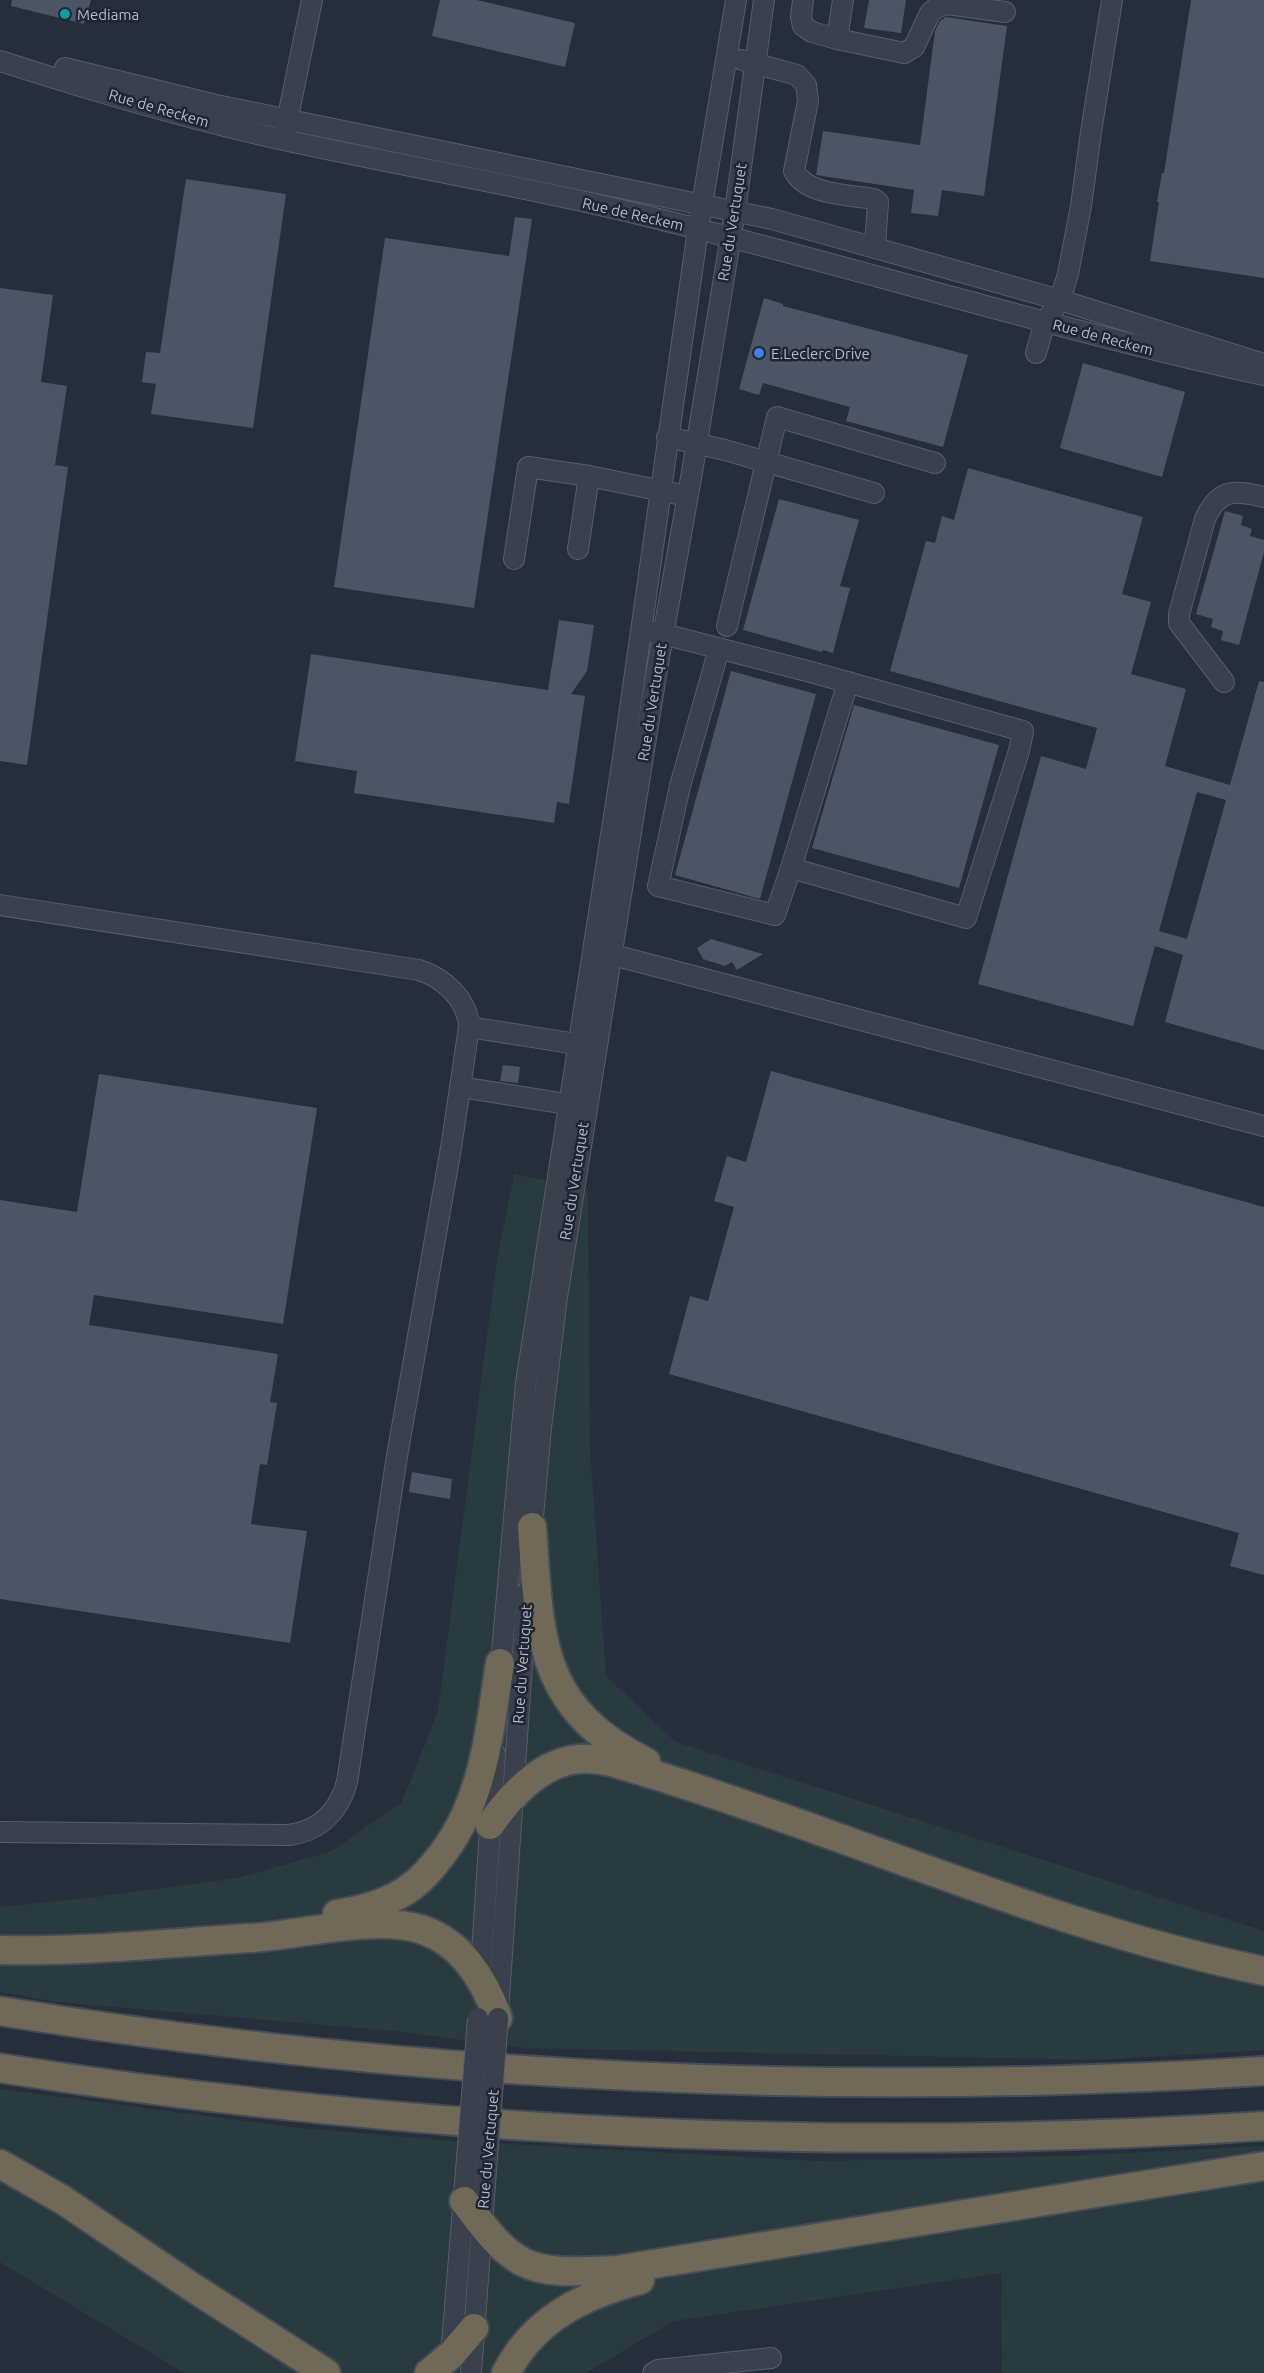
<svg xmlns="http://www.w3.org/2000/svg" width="1264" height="2373" font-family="Ubuntu,sans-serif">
	<rect width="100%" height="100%" fill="#262e3c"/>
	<g fill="#293b3e">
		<polygon points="514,1174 588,1189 590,1448 606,1676 676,1742 1264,1931 1264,2050 1098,2060 524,2048 395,2031 56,2002 0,1992 0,1907 88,1898 238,1878 332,1851 402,1802 438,1711 497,1259"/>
		<polygon points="0,2089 290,2127 452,2141 818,2161 1068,2156 1264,2146 1264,2373 1002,2373 1001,2273 674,2321 586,2373 184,2373 0,2262"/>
	</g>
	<g fill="#4d5565" fill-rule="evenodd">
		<polygon points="12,0 91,0 84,24 11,6"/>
		<polygon points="440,0 477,0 575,23 565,67 432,36"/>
		<polygon points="869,0 906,0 901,33 864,28"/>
		<polygon points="1191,0 1264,0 1264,278 1150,261 1159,202 1157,202 1162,173 1164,173"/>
		<polygon points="946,17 1007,26 984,196 942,190 938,216 911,213 914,190 816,175 823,131 920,145 935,31 940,21"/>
		<polygon points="186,179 286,194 253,428 151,414 156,384 142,382 146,352 160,353"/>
		<polygon points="515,217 532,219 474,608 334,587 385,238 509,256"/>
		<polygon points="0,288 53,295 41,382 67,386 55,465 68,467 27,765 0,761"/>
		<polygon points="764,298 783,304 783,306 968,355 943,447 846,421 850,407 763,383 759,395 739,389"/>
		<polygon points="1083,363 1185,392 1162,477 1060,448"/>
		<path d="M968,468L1143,517L1122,594L1151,602L1131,674L1186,689L1165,766L1230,785L1259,681L1264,682V1050L1165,1022L1183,955L1155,946L1133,1026L978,984L1041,756L1086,769L1097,728L890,671L926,541L935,543L942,516L954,520ZM1197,792L1226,800L1187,939L1159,931Z"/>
		<polygon points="779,499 859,520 840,586 850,588 833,653 823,650 822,652 743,630"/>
		<polygon points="1225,511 1243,516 1241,525 1252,529 1250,536 1264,540 1264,552 1239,645 1221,640 1223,631 1211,627 1213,619 1196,614"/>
		<polygon points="559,620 594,625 587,671 571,694 585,696 569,804 557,802 554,823 354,793 357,771 295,761 311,654 548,690"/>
		<polygon points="731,671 816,694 760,899 675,875"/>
		<polygon points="854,705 999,745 959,888 812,848"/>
		<polygon points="711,939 721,942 763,954 737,970 732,962 725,966 703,959 697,948"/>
		<polygon points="503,1065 520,1067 518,1083 500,1081"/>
		<polygon points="771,1071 1264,1207 1264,1575 1230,1566 1239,1533 669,1374 690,1296 708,1301 734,1207 714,1201 727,1156 746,1162"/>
		<polygon points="99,1074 317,1108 283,1324 94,1295 89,1325 278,1354 270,1402 277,1403 267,1465 260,1464 251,1524 307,1531 290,1643 0,1599 0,1200 77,1212"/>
		<polygon points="412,1472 452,1479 450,1499 409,1492"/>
	</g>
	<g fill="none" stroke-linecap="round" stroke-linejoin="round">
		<defs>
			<g id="minor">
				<polyline points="803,0 801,17 803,26 812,32 837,39"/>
				<polyline points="843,0 837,39 904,53 914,47 930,13 936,8 947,4 1005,12"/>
				<path d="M742,60L797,75L806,85L808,101L794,171C806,195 850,195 874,199L878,202L875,247"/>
				<path d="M0,61C93,91 188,119 284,140C399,165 515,185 630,212C842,263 1051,329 1264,375"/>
				<polyline points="65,68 216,105 772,219 1060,300 1264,364"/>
				<polyline points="285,131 312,0"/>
				<polyline points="1036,353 1045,322 1060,300 1068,274 1081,206 1091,132 1112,0"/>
				<polyline points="667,437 725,450 874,493"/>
				<polyline points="578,549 589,476 687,496"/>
				<polyline points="514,559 528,467 589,476"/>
				<polyline points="727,626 777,417 935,463"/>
				<polyline points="650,632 663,634 811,672 1023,731 1019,751 966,918 791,868 775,915 658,886 680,786 719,649"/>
				<path d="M1224,682L1179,623V614L1205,519C1219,488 1235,490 1264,497"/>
				<polyline points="791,868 848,682"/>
				<path d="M0,905L419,970C444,978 468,1000 469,1027L451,1148L397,1456L347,1782C339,1811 320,1831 289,1835L0,1832"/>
				<polyline points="598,951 1264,1126"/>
				<polyline points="469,1027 589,1046"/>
				<polyline points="460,1087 579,1106"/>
				<polyline points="531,1539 541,1428 557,1297 656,675 692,472 735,211 764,0"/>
				<polyline points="500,1674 526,1383 623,758 698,229 736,0"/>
				<polyline points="480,1982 495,1754"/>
				<polyline points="498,2012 527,1592"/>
				<polyline points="451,2356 466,2171"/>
				<polyline points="471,2373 486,2171"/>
				<polyline points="653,2373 658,2370 771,2358"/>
			</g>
			<g id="highway">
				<path d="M532,1527C540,1636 536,1707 646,1762"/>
				<path d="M490,1825C511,1795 541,1762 579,1759C601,1757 624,1766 645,1772C695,1787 743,1804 792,1821C947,1876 1102,1938 1264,1971"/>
				<path d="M337,1914C356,1911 377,1906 395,1897C411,1889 425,1876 436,1862C484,1805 489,1733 500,1663"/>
				<path d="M0,1950C84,1952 167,1943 251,1938C301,1935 376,1914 423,1930C462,1943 485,1981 498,2018"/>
				<path d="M0,2011C417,2078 843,2097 1264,2071"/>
				<path d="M0,2068C417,2133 843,2153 1264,2126"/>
				<polyline points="0,2164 63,2200 192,2287 326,2373"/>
				<path d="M464,2201C481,2223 498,2249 523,2262C547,2275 588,2271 616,2270L1264,2166"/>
				<polyline points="429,2373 452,2354 474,2328"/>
				<path d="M506,2373C534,2319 583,2295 640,2280"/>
			</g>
		</defs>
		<use href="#minor" stroke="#585e6a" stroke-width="22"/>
		<use href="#highway" stroke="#454b57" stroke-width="32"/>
		<use href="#minor" stroke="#3a404c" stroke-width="20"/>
		<use href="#highway" stroke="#716958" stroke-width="28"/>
		<defs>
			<g id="minor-bridge">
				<polyline points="466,2171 478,2018"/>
				<polyline points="486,2171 498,2018"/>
			</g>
		</defs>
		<use href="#minor-bridge" stroke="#585e6a" stroke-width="22" stroke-linecap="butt"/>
		<use href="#minor-bridge" stroke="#3a404c" stroke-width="20"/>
	</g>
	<circle fill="#0f9aa8" stroke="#1f2531" stroke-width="2" cx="65" cy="14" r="6"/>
	<circle fill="#3f7fe0" stroke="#1f2531" stroke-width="2" cx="759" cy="353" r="6"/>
	<g text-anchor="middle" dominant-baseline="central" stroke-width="5" stroke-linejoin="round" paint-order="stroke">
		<g font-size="15" fill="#b6bbc7" stroke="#1f2531" text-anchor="start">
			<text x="77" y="14">Mediama</text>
			<text x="771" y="353">E.Leclerc Drive</text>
		</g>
		<g font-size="15" fill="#b6bbc7" stroke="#1f2531">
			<text transform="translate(159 108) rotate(16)">Rue de Reckem</text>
			<text transform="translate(633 214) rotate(13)">Rue de Reckem</text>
			<text transform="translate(732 222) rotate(-81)">Rue du Vertuquet</text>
			<text transform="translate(1103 337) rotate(15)">Rue de Reckem</text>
			<text transform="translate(652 702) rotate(-81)">Rue du Vertuquet</text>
			<text transform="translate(574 1181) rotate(-81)">Rue du Vertuquet</text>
			<text transform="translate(522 1664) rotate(-86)">Rue du Vertuquet</text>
			<text transform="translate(488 2149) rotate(-85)">Rue du Vertuquet</text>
		</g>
	</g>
</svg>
